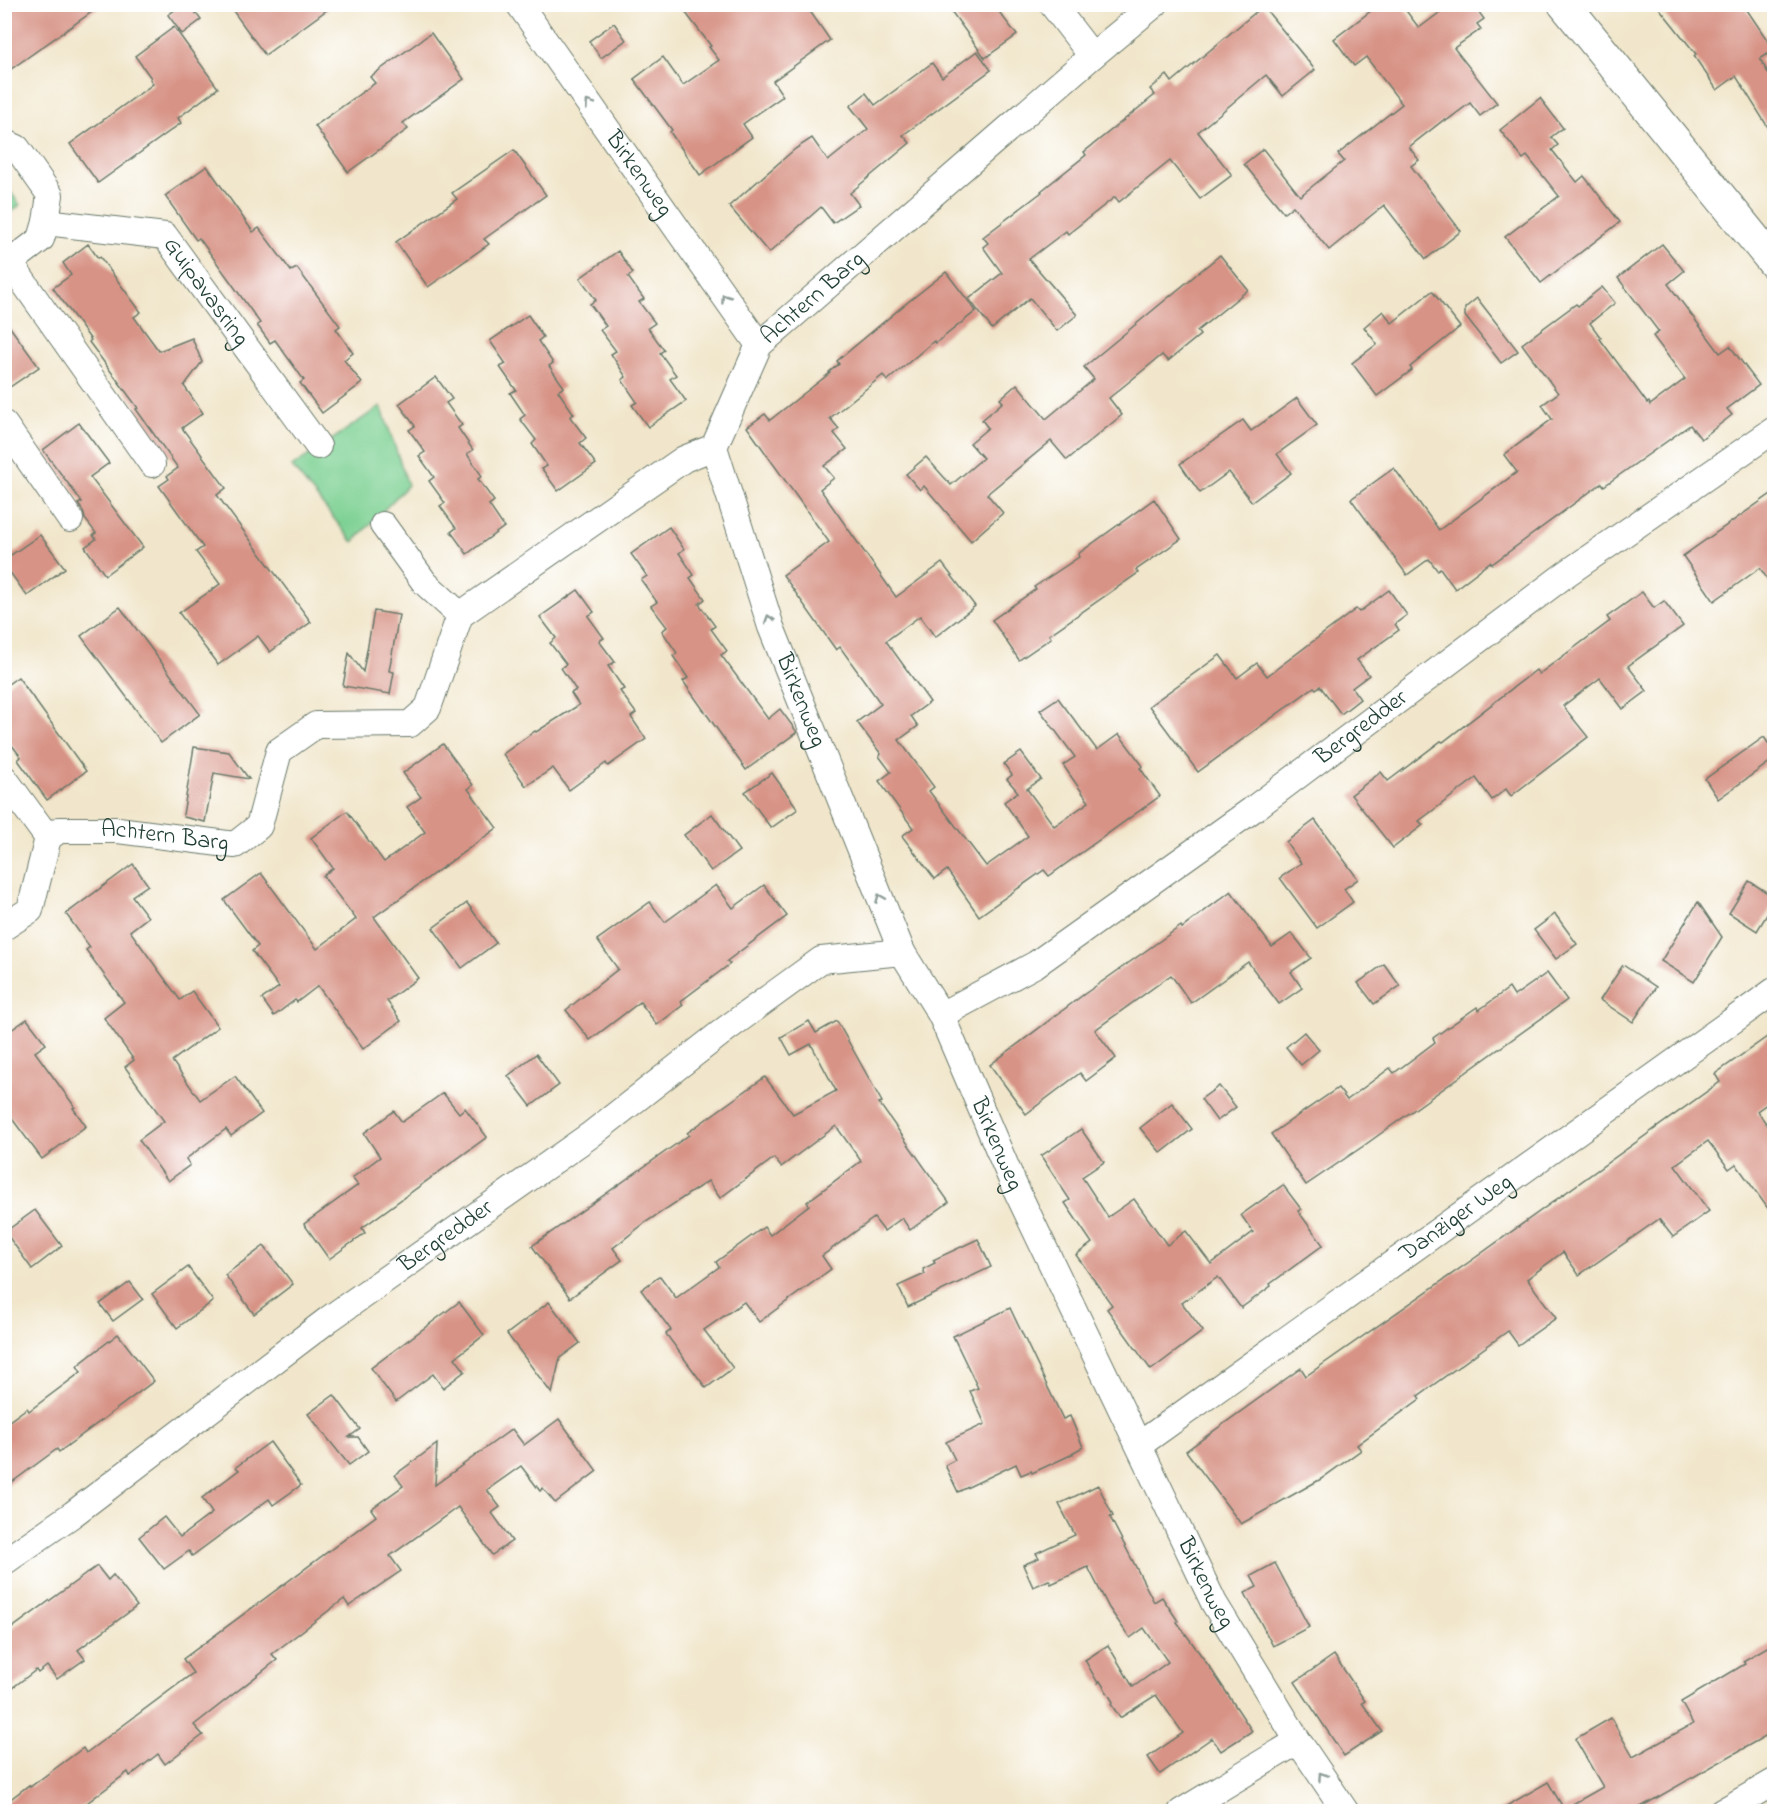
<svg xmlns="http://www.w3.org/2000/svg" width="1779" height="1816" font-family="'Indie Flower',sans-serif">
	<rect width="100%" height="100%" fill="#fff"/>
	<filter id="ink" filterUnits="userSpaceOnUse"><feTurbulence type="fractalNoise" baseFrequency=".0167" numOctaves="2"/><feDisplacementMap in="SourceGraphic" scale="12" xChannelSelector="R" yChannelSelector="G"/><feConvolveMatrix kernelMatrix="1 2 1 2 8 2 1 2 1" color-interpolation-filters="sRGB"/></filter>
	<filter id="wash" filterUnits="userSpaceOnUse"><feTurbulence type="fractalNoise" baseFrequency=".008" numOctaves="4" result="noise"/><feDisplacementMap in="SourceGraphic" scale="24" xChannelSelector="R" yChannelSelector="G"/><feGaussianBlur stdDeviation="1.35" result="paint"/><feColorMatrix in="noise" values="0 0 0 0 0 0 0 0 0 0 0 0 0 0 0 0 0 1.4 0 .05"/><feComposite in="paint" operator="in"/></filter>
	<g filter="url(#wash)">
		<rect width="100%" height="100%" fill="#f1e6cb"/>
		<g fill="#7cd092" stroke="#4e8663" stroke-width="1.5">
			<polygon points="4,183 20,205 5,216 4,216"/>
			<polygon points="381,406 408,485 353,542 292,467"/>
		</g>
		<g id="blocks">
			<g fill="#d79385">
				<polygon points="4,4 103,4 4,74"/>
				<polygon points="183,4 189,4 201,20 182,34 168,15"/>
				<polygon points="228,4 335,4 265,55"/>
				<polygon points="679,4 805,4 830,40 773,81 783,96 743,124 752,137 700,175 670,132 672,130 634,79 663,57 683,85 719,60 709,47 711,46"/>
				<polygon points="946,4 993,4 1017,35 985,58"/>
				<polygon points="1380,4 1401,4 1419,28 1451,4 1473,4 1484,19 1477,24 1481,29 1454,48 1497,103 1480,116 1470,103 1446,121 1445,119 1409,147 1419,160 1411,166 1461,231 1426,259 1384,205 1329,250 1293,206 1284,213 1244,164 1263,149 1300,196 1344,161 1338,154 1402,104 1366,57 1354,66 1334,39"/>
				<polygon points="1656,4 1743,4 1774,50 1760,59 1774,83 1774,137 1736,76 1717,90 1694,56 1696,54"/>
				<polygon points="1263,6 1315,70 1283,96 1266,75 1198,132 1232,175 1200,199 1170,161 1119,202 1115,197 1068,234 1066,231 1029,259 1077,315 1057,331 1030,298 992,329 969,299 1002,273 983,247 988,243 983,237 1042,192 1041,191 1086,155 1084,152 1155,95 1150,89 1167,75 1172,82"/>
				<polygon points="614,23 626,40 601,58 589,41"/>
				<polygon points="174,27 218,88 178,118 181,123 98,183 70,144 153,84 150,79 151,78 135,56"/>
				<polygon points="431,33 464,79 403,123 408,129 348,172 315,126 375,83 370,77"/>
				<polygon points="977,51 991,70 903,135 910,143 850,193 859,205 833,223 821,207 769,253 729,206 795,149 812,138 828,161 868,129 850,106 866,93 875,105 932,63 942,77"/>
				<polygon points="1540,98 1563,128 1551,137 1558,145 1552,150 1577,182 1584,176 1620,222 1541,283 1505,237 1559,196 1527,156 1523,159 1500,130"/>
				<polygon points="514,150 546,195 484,239 489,244 428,287 396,242 457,199 452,193"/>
				<polygon points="207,166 253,232 259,228 291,271 297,268 340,326 336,329 353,353 344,360 362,383 322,413 300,383 304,380 275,340 270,343 257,325 260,323 230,281 199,238 196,240 165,196"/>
				<polygon points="88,244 98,258 100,257 141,312 134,317 159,351 192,338 202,362 184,386 203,413 182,428 226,488 217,495 311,622 270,652 258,636 218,665 179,613 220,584 196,552 203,547 159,486 169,479 167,476 178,468 136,409 138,408 89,342 91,340 53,288 71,275 63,263"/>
				<polygon points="1662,244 1684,271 1668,284 1720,353 1730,346 1759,385 1727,409 1732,415 1701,439 1690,425 1604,486 1602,483 1492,564 1490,562 1455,589 1440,568 1437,570 1429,559 1407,575 1351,499 1394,468 1439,530 1517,472 1504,455 1552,419 1542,405 1558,393 1522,344 1576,304 1578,306 1602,287 1615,303 1590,323 1601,338 1600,339 1647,403 1649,402 1650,405 1685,379 1653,336 1659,332 1618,278"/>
				<polygon points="618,251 633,273 628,277 644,299 639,302 655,323 648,328 664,350 660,353 676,375 670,379 686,401 648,427 632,405 637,402 622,380 626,377 611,354 616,351 600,330 606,326 590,304 596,300 580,278"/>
				<polygon points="1220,255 1248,290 1197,331 1200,335 1168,361 1162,355 1109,398 1122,415 1067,460 1051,441 987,494 1003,513 971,541 924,486 920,490 906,474 926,457 951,485 983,458 970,443 988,428 982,420 1003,402 1000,399 1017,384 1046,419 1094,379 1084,367"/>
				<polygon points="946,272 976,311 936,343 934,341 887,381 883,375 830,418 839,429 834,433 847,449 824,466 834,478 820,489 896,597 942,563 975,606 935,637 920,616 886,641 930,702 911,716 918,726 899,740 934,787 929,791 986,866 1028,836 1004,802 1018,792 1007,779 1012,775 1004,764 1021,752 1041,779 1027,789 1054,826 1089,802 1063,765 1075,757 1040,710 1058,698 1097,750 1119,734 1143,766 1140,768 1160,796 1049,876 1044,870 979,916 947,870 935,879 902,836 913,828 879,781 891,772 879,756 881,754 857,722 881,704 840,647 836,650 783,575 829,542 747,427 765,414 770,420 830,373 829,372 839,364 837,361 903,306"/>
				<polygon points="1432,291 1460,327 1410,367 1412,370 1377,396 1352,363 1377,344 1364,327 1383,311 1392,323"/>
				<polygon points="1477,298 1518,351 1501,363 1465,316 1465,308"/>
				<polygon points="528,315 543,337 538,341 553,363 549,366 564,387 558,391 574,414 570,417 586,438 580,443 596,464 558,491 542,469 547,466 532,444 536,440 520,419 525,415 510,393 516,390 500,367 506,364 490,341"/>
				<polygon points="4,319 39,367 4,391"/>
				<polygon points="436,377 452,399 446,403 462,425 458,428 473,450 467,454 482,476 478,479 494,501 489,505 504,527 467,554 451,532 456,528 440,506 445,503 429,481 434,477 419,456 425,452 409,430 415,426 399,404"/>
				<polygon points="1297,398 1317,425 1277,454 1291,473 1252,502 1229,472 1200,493 1180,464 1243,420 1251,431"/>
				<polygon points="79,423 109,463 90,477 143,547 105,575 85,547 96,539 93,535 96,533 85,519 83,511 78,504 82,502 43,450"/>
				<polygon points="1774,492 1774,589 1760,568 1714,601 1683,556"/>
				<polygon points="1154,499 1181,539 1136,570 1138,573 1049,635 1051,638 1019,660 992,620 1036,589 1034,587 1079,557 1078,554"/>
				<polygon points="669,527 684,549 679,553 694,575 690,578 705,599 699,604 715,626 711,629 727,651 721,655 768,719 780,709 797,732 746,770 683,681 688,678 673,656 677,653 662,631 667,627 651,606 657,602 641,580 647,576 631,554"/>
				<polygon points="40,535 65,568 27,596 4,564 4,560"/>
				<polygon points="578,590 594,612 588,616 604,638 599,641 615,662 608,666 624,689 620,691 636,713 631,717 646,739 608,766 606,763 569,790 553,768 526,786 503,754 535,731 536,732 579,705 571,693 576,690 561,668 566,664 550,643 556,638 540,617"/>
				<polygon points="1389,590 1407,615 1395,624 1399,630 1357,660 1369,675 1352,688 1360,699 1341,714 1320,686 1316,689 1314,687 1198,772 1149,706 1220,655 1237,678 1257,663 1267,676 1356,609 1359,612"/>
				<polygon points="1642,592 1654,608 1664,601 1683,626 1628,666 1647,691 1623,709 1600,678 1563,706 1588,737 1511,796 1506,789 1492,800 1476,778 1419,821 1423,825 1393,848 1351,795 1381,772 1388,781 1441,741 1443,742 1536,670 1539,674 1610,621 1607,617"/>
				<polygon points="120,607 200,714 161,743 81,636"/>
				<polygon points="374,611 399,615 389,671 394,672 390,694 343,686 349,653 363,672"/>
				<polygon points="18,677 86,771 47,800 18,760 21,757 4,735 4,687"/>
				<polygon points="1764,737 1774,752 1774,759 1718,799 1705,779"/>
				<polygon points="443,744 473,785 468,789 497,828 374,917 418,978 387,1001 401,1021 363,1049 318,986 297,1002 295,1000 274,1016 262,999 279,987 252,951 258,946 224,900 261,873 317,949 356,919 323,876 333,868 311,838 347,811 384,862 425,832 407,807 421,797 403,773"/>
				<polygon points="194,747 229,752 249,779 214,773 205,822 184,817 183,815"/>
				<polygon points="772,773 798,809 771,828 745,792"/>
				<polygon points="712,814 739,851 711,871 684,835"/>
				<polygon points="1315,820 1358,879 1344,889 1353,902 1317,928 1280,878 1301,863 1286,842"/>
				<polygon points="133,864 148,885 132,896 148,917 130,931 180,1000 192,991 218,1027 172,1061 200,1100 235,1076 262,1113 231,1136 226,1129 186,1159 190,1165 168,1181 139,1140 164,1121 125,1067 134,1060 104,1018 124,1002 86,950 90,947 66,914"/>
				<polygon points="1749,881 1774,897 1774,903 1757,931 1729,913"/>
				<polygon points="716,885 733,908 764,885 787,916 727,961 730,964 681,1001 683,1005 657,1025 640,1002 590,1040 566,1010 618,969 597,940 650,902 665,922"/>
				<polygon points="1231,891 1272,947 1292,933 1311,958 1291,972 1302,988 1279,1004 1248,962 1191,1003 1171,975 1095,1030 1116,1058 1086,1081 1080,1073 1026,1114 990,1065 1083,995 1181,926 1182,928"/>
				<polygon points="1698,902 1722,937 1694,982 1661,961"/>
				<polygon points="467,903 496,943 462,968 433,928"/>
				<polygon points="1555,914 1577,944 1556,959 1534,930"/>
				<polygon points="1384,964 1400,986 1374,1004 1358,983"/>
				<polygon points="1623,965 1656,987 1633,1022 1600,1000"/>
				<polygon points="1547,973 1567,1000 1362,1147 1306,1185 1271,1134 1338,1088 1347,1100 1390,1068 1394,1073 1435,1042 1433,1038 1477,1007 1479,1010 1509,988 1514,996"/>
				<polygon points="27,1019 46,1044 35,1052 75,1107 73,1108 86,1126 42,1159 4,1108 4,1035"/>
				<polygon points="809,1021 816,1033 837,1021 882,1102 879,1103 949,1202 910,1230 902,1218 884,1231 874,1218 822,1256 831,1269 759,1322 744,1302 704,1330 733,1368 706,1388 666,1334 671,1330 641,1290 660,1276 676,1298 719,1267 716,1262 764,1227 770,1235 809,1205 807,1202 861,1161 836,1126 781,1167 774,1158 720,1198 708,1181 646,1222 613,1248 622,1260 570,1298 532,1246 689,1135 687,1133 765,1077 793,1114 836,1091 811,1044 791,1055 781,1037"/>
				<polygon points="1304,1032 1319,1050 1301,1065 1286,1047"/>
				<polygon points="1774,1032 1774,1099 1757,1111 1774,1134 1774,1217 1736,1164 1729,1169 1708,1141 1675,1165 1709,1211 1673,1237 1659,1219 1579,1275 1563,1252 1527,1279 1556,1318 1518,1345 1508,1331 1418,1396 1420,1399 1357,1445 1361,1450 1321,1479 1241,1524 1186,1451 1301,1368 1306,1376 1472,1260 1720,1082 1715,1074"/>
				<polygon points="536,1054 559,1085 531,1106 508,1076"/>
				<polygon points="1219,1086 1236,1107 1217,1121 1201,1099"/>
				<polygon points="443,1093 459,1113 465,1108 487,1137 362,1228 365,1233 329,1259 304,1224 358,1185 352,1178 380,1157 364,1133 394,1111 402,1122"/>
				<polygon points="1172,1103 1192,1129 1161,1153 1140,1128"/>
				<polygon points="1081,1129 1104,1162 1082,1177 1108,1217 1134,1199 1167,1245 1186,1231 1211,1264 1253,1232 1241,1215 1283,1185 1301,1209 1298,1211 1323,1245 1270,1284 1271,1286 1241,1308 1218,1277 1182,1303 1203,1331 1151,1370 1107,1309 1112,1305 1076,1255 1092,1243 1065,1203 1070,1200 1041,1156"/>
				<polygon points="35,1210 62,1246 32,1269 5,1232"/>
				<polygon points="978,1239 991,1267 908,1307 898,1286 925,1274 923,1269 935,1263 933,1260"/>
				<polygon points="264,1246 293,1284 254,1314 225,1275"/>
				<polygon points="188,1267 213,1301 177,1328 152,1294"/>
				<polygon points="130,1282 143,1299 113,1321 100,1304"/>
				<polygon points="459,1302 484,1335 455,1358 465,1371 443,1388 433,1374 396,1402 371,1368"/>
				<polygon points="549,1302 580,1343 560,1358 552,1394 507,1334"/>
				<polygon points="1010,1308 1063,1419 1070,1416 1083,1447 1072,1453 1073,1454 1032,1473 1031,1471 1021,1475 1016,1464 958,1492 945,1465 955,1460 946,1442 985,1424 970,1391 978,1388 953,1336"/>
				<polygon points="118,1334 154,1381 59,1452 57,1449 4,1488 4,1425 27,1408 29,1411 81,1372 77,1366"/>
				<polygon points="334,1395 360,1429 349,1437 358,1437 368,1451 349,1465 308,1414"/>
				<polygon points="559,1419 597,1471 555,1503 543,1488 540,1491 521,1466 487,1490 500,1507 492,1513 512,1541 492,1555 458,1507 390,1556 401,1571 349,1606 344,1599 272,1654 277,1660 194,1725 203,1735 165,1764 158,1754 130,1776 128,1772 75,1812 4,1812 4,1804 29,1785 30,1787 83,1748 86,1753 193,1673 183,1659 376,1516 371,1509 403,1486 395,1475 437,1444 435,1485 512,1429 524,1445"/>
				<polygon points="270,1442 301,1485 273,1505 269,1499 192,1556 189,1551 164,1569 139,1537 164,1517 180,1537 212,1513 202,1498 239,1470 236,1467"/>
				<polygon points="1098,1485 1113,1516 1110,1517 1154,1602 1162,1597 1178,1621 1177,1622 1211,1669 1252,1731 1221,1751 1212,1738 1160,1774 1148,1757 1183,1733 1156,1695 1120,1718 1111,1704 1113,1702 1100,1681 1098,1683 1085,1660 1108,1645 1133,1687 1168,1662 1144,1628 1130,1638 1109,1608 1088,1567 1051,1584 1049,1580 1033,1587 1023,1565 1039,1558 1036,1553 1075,1535 1059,1504"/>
				<polygon points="1275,1563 1309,1627 1273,1646 1245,1593 1257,1587 1251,1576"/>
				<polygon points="97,1566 108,1580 113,1575 137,1606 78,1650 85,1659 57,1679 47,1666 38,1673 36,1670 4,1694 4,1634"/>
				<polygon points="1774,1643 1774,1731 1632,1812 1496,1812 1548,1782 1564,1809 1603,1787 1575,1739 1611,1718 1633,1757 1693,1724 1681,1702 1745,1664 1743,1661"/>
				<polygon points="1334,1655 1365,1701 1362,1703 1382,1731 1344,1756 1295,1682"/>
			</g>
		</g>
	</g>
	<g filter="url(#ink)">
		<use href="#blocks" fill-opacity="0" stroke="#687869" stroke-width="1.5"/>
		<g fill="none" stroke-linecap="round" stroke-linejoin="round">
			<defs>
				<g id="minor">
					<path id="s1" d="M519,4L759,345"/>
					<polyline points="1052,4 1092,56"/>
					<polyline points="4,142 17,148 50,195 46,222 41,239 4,267"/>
					<path id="s2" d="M46,222L165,236L318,446"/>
					<polyline points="10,263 152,464"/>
					<polyline points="4,424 70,519"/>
					<path id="s3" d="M714,447L771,627L902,952L941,1015L1013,1183L1214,1603L1298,1741L1346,1812"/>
					<polyline points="383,525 425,583 460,615"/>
					<polyline points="4,778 48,838"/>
					<path id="s4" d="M4,927L30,910L48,838L59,830H118L235,845L259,826L279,751L316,725L410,724L428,708L460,615L684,459L714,447L759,345L1092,56L1155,4"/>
					<path id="s5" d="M941,1015L1036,964L1252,810L1566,574L1774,430"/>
					<path id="s6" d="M1139,1445L1774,991"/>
					<path id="s7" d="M4,1562L73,1514L329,1319L589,1136L726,1029L821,960L902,952"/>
					<polyline points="1181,1812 1298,1741"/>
					<polyline points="1722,1812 1774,1782"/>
				</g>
				<polyline id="tertiary" points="1564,4 1774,263"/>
			</defs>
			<use href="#minor" stroke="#687869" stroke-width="28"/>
			<use href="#tertiary" stroke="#687869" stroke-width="34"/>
			<use href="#minor" stroke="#fff" stroke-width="26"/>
			<use href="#tertiary" stroke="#fff" stroke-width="32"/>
		</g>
		<defs><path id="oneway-chevron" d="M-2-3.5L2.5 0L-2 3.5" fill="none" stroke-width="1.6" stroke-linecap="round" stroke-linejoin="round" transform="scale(1.5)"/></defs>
		<g stroke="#8f9e9a">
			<use href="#oneway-chevron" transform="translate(589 104) rotate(-125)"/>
			<use href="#oneway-chevron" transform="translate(725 298) rotate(-125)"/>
			<use href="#oneway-chevron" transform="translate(769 619) rotate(-108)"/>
			<use href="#oneway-chevron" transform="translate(880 898) rotate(-112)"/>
			<use href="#oneway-chevron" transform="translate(1322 1776) rotate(-124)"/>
		</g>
	</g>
	<g text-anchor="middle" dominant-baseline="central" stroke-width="5" stroke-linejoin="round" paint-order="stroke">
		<g font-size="24" fill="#1f3d34" stroke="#fff">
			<text stroke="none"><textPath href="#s1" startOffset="208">Birkenweg</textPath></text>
			<text stroke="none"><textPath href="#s2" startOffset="189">Guipavasring</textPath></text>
			<text stroke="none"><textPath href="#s4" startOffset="1154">Achtern Barg</textPath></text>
			<text stroke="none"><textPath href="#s3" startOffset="268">Birkenweg</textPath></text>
			<text stroke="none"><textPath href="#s5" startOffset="510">Bergredder</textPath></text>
			<text stroke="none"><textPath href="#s4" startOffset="225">Achtern Barg</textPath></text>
			<text stroke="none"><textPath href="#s3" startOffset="754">Birkenweg</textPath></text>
			<text stroke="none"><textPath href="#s6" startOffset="390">Danziger Weg</textPath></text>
			<text stroke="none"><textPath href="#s7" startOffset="549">Bergredder</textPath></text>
			<text stroke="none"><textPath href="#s3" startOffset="1240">Birkenweg</textPath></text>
		</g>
	</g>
	<rect width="1779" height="1816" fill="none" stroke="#fff" stroke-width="24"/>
</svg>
